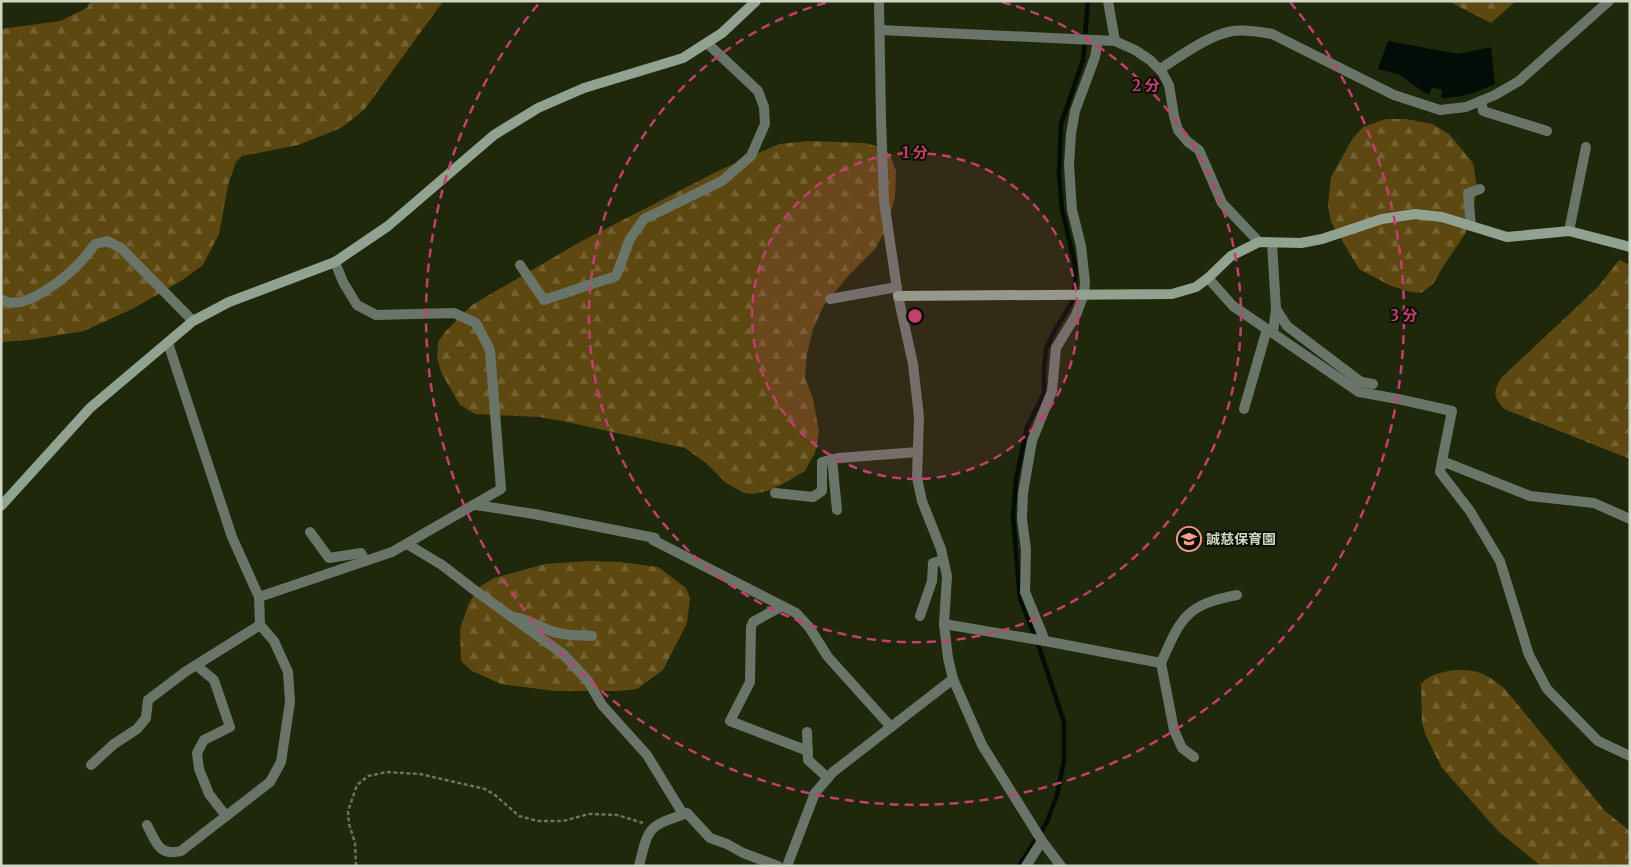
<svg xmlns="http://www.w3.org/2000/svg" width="1631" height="867" font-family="Merriweather,'Noto Sans JP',serif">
	<defs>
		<pattern id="forest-firs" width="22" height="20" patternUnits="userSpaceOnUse" patternTransform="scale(1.25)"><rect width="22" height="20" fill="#5e4812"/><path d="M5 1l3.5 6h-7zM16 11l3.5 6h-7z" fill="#746233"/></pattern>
	</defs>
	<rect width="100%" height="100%" fill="#1f280a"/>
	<g fill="url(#forest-firs)">
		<polygon points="91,1 444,1 439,7 364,110 341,128 298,145 242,156 236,162 228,185 219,234 203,265 181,281 132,309 84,331 29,340 1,342 1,29 60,21 87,8"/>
		<polygon points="1448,1 1516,1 1491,23"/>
		<polygon points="1386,119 1406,119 1432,124 1449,134 1473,163 1477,188 1473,212 1465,234 1444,265 1433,284 1421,293 1411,292 1391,286 1359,269 1331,222 1328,205 1331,177 1340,161 1353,138 1363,127"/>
		<polygon points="808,141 864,143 884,148 890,155 896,171 895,197 887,228 875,249 850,274 824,305 813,329 807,354 805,378 813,399 819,431 815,453 805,471 783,484 767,491 753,494 744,493 726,483 706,463 685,448 562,421 539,417 475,414 460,405 442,374 437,358 438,342 445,332 472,305 580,242 720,170 779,144"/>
		<path d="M1619,260L1630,265V459L1504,409C1493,396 1493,393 1501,378L1598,287Z"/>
		<polygon points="588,561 620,562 658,567 686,588 690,598 687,623 663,670 637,689 617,691 555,691 501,684 472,671 461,661 460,629 469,603 479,587 494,578 545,564"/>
		<path d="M1456,670C1480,670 1486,674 1504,688L1605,811L1630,831V866H1541L1498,831L1442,768L1426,736L1422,723L1421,684C1431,673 1443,672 1456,670Z"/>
	</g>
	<path fill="#020d07" d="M1388,41L1458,54L1491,47L1495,84C1477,92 1461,98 1441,98L1442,90L1432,87L1429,95L1425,93L1400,75L1378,69Z"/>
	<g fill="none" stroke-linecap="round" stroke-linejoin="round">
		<polyline stroke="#020d07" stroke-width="4.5" points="1019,866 1047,822 1057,795 1064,761 1064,722 1040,650 1020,599 1013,516 1016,479 1027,427 1044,393 1044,369 1046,349 1055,330 1071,304 1075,285 1075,265 1062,209 1059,175 1061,124 1083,60 1088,1"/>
		<polyline stroke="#6c745c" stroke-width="2.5" stroke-dasharray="4 2.5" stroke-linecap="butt" points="356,866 355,843 349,824 348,811 357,785 368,776 387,772 420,774 485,789 495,795 519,816 538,821 563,821 589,814 617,815 643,823"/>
		<g stroke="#6a7569" stroke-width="10">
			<polyline points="879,1 881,120 884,201 898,296 913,364 919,417 917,478 922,501 941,549 947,576 944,624 948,658 953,679 982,745 1042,841 1061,866"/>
			<polyline points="1108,1 1115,41"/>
			<polyline points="880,30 1115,41 1135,50 1150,60 1162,72 1169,85 1174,116 1178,130 1188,142 1199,150 1222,203 1259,242"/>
			<path d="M1160,69C1181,56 1208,35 1233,31C1246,29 1260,32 1272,34L1394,95L1440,110L1466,107L1495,95L1519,81L1609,1"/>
			<polyline points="1481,101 1483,111 1547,131"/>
			<polyline points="1471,226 1468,193 1480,189"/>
			<polyline points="1569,231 1586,147"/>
			<polyline points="1272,243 1276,309 1273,333"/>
			<polyline points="520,265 544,300 616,276 630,239 644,219 722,181 751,156 765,124 764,107 758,91 707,43"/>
			<polyline points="1208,278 1233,306 1359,392 1398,399 1452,411 1442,461 1530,496 1594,503 1630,519"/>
			<path d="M1,299C22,315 70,275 83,259C88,254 91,249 95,244L107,241L121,248L193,321"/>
			<polyline points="830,299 897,287"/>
			<polyline points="1276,309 1287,326 1361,382 1373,384"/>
			<polyline points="168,343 232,537 259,597 392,552 501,489 490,350 476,323 454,313 376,315 357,305 343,282 335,262"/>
			<polyline points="1244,409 1267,329"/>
			<polyline points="832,459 837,510"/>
			<polyline points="1442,461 1440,472 1470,511 1500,561 1529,655 1547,689 1598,741 1630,756"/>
			<polyline points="775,493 813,497 822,491 822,462 838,458 918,452"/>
			<polyline points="476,505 534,514 655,538 653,540 796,613 809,627 828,657 891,727"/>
			<polyline points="310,532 329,558 361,553 365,561"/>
			<polyline points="407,544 442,565 473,589 563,654 588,681 602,705 647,755 683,814"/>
			<polyline points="782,606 753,622 751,627 750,682 730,721 808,751"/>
			<polyline points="920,616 932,581 933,563 943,560"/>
			<path d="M514,617C528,620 538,626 551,631C564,636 578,635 592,636"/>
			<path d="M944,624L1045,641L1161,663C1181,618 1185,605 1237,595"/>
			<polyline points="1045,641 1025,592 1026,550 1022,519 1023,493 1032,441 1052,391 1056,348 1076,315 1084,294 1085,282 1081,246 1072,210 1069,165 1071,134 1075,111 1095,57 1098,40"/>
			<polyline points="1161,663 1174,730 1182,748 1194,757"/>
			<polyline points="196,665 214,680 230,727 204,740 197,753 199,769 209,794 226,816"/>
			<polyline points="807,732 808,760 828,778"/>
			<polyline points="91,765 114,744 137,729 146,718 148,700 185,672 260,625 259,597"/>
			<path d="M147,825C156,842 159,857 181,851L270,782L281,762L290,702L288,672L274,641L260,625"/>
			<path d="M639,866C649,825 648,827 687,813L710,838L727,844L743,853L778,866"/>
			<polyline points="787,866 815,793 833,772 953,679"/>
			<polyline points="1026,866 1042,841"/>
		</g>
		<g stroke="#91a390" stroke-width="10">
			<polyline points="898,296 1172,294 1196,287 1208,278 1231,256 1259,242 1301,243 1322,239 1382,219 1415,214 1442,217 1507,237 1569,231 1630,247"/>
			<polyline points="1,506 90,408 193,321 229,302 335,262 388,226 494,135 538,108 584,88 683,58 722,33 756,1"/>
		</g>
	</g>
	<circle cx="915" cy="316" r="163" fill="#c53e70" fill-opacity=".12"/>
	<g fill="none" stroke="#c53e70" stroke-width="2.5" stroke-dasharray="9 6">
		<circle cx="915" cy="316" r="163"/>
		<path d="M1002 2A326 326 0 1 1 828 2"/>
		<path d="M1290 2A489 489 0 1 1 540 2"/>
	</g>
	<defs>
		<symbol id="school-ring" viewBox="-11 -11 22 22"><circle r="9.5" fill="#0b0f04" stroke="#f59c91" stroke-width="1.5"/><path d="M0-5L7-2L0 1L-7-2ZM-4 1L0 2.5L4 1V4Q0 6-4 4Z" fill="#f59c91"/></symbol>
	</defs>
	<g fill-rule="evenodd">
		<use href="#school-ring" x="1175" y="525" width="28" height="28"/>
	</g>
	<g text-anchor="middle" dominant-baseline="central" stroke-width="4" stroke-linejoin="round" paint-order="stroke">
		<g font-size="14" font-weight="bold" fill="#cfd6c4" stroke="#0b0f04" text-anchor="start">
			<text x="1206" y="539">誠慈保育園</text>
		</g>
	</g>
	<circle cx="915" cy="316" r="8" fill="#c53e70" stroke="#0b0f04" stroke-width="2.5"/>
	<g font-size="15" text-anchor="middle" font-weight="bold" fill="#c53e70" stroke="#0b0f04" stroke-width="4" stroke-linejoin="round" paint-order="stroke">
		<text x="1146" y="91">2 分</text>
		<text x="915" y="158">1 分</text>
		<text x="1404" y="321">3 分</text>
	</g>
	<rect width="1631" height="867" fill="none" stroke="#cfd6c4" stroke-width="5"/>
</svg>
